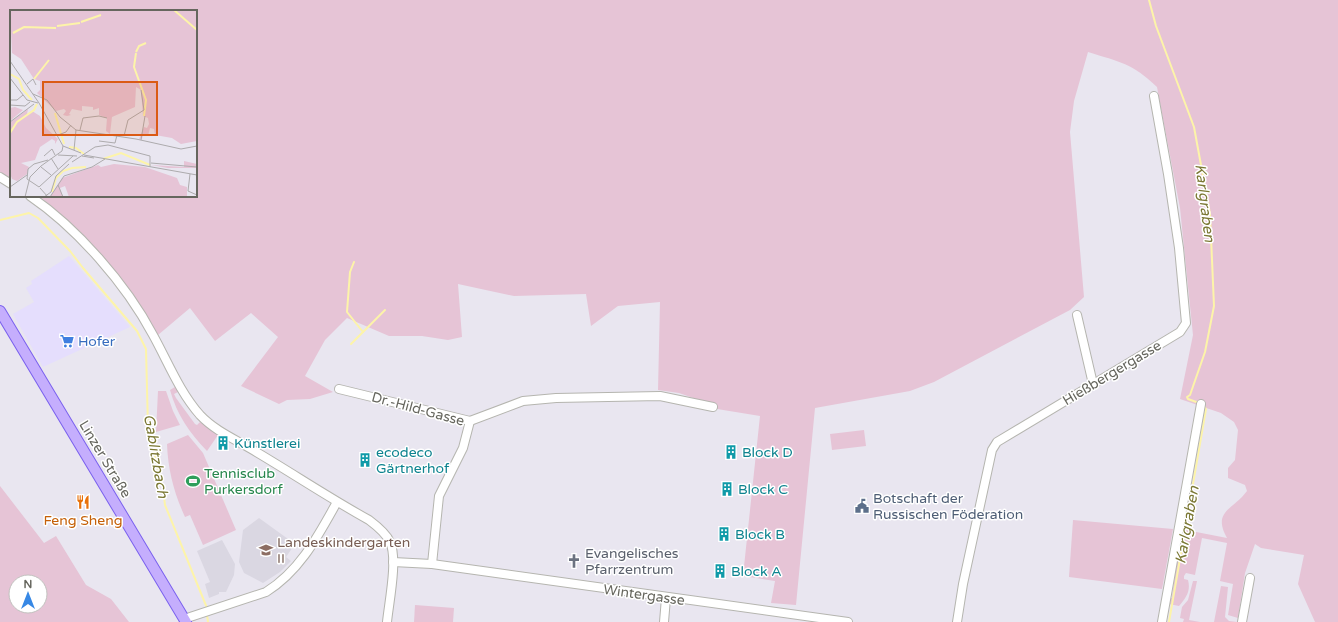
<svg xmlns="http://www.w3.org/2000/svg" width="1338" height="622" font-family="'Varela Round',sans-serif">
	<rect width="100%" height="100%" fill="#e9e6f0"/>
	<polygon fill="#e5defd" points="69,256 130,327 43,367 13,314 34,302 26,288 32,284 31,281"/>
	<g fill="#dad7e2">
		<polygon points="259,518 295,544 286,557 291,561 280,572 263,583 244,573 239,562 243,530"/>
		<polygon points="222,540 235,564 234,575 226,592 219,592 219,594 209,598 205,584 210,582 197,551"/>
	</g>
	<g fill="#e6c4d6" fill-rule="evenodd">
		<path d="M0,0H1338V622H1315L1298,584L1304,555L1261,548L1255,544L1245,573L1238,618L1228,615L1233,584L1220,581L1227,543L1202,538L1195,575L1186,573L1184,576V579L1188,580C1191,591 1186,598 1179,606L1169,604V598H1172L1176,566L1175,565L1185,510L1190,511L1186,530L1227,538C1212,511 1233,510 1247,491L1245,485L1228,478V468L1235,460L1238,430L1234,422L1221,413L1180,399L1193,335L1180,208L1157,87C1132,63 1120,62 1088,52L1074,101L1070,132L1084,297L1070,310L934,382L910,391L815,408L796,605L771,603L775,581L743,576L760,416L711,408L716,406L679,393L658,390L660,302L618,306L591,326L586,294L514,296L458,284L462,337L448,340L422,336H389L347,318L325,340L305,376L333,392L310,399L287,400L279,404L241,386L278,337L251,313L215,341L190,308L158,335C125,284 87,233 39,196H196V11H11V180L0,174Z"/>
		<path d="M175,387L178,392L174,394L176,398L195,424L197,425L200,422L218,435L207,451C189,432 177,415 170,390Z"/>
		<polygon points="158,391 166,391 173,411 180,425 156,432"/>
		<polygon points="864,430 866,446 832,450 830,434"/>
		<path d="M188,435L203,453L236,530L203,545L190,515L185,517C174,493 168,470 167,444Z"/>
		<path d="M0,486L44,543L56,536L86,585L111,599L129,622H0ZM16,582H40V606H16Z"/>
		<polygon points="1073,520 1173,529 1162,589 1069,577"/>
		<polygon points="1193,581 1197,581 1189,620 1200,622 1183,622 1184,619 1180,618 1182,607 1188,600"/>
		<polygon points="1221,586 1228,587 1225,617 1229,621 1237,622 1214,622"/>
		<polygon points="415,605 454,608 453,622 414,622"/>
	</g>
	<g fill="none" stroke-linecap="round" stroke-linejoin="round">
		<g stroke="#fdf4a9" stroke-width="2">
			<polyline points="1149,0 1156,26 1194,127 1210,214 1214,306 1205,352 1190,395 1187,397 1188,399 1199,403"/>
			<polyline points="0,220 29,213 38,218 70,251 83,268 137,331 146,349 148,428 163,488 165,505 207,608"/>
			<polyline points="363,332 385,310"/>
			<polyline points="351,344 363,332 347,312 350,272 354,262"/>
			<polyline points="207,615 208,622"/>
			<polyline points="1169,622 1206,409 1204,406"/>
		</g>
		<defs>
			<g id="minor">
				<polyline points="0,177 11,184"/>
				<path d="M30,196C77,228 126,284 153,335C168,362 179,391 200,415C216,432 239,441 258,453C295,475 331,499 369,520C377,526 386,533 390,542C398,559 389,602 387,622"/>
				<polyline points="1077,315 1093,384"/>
				<polyline points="339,389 470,421"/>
				<polyline points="470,421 523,401 556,398 660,396 713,407"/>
				<polyline points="393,562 432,564 848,622"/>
				<polyline points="432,564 439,496 463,448 470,421"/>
				<path d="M184,619L266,592C300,571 318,536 337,502"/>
				<polyline points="664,622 666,598"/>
				<polyline points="957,622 963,584 992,450 997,442 1180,332 1186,323 1179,248 1168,174 1154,96"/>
				<polyline points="1162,622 1201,404"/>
				<polyline points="1242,622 1250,578"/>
			</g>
			<polyline id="major" points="0,311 186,622"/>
		</defs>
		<use href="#minor" stroke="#b5b5af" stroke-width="10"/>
		<use href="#major" stroke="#7a61ee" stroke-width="12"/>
		<use href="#minor" stroke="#fff" stroke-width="8"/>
		<use href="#major" stroke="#c5aefd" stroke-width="10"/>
	</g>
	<defs>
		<symbol id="supermarket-bare" viewBox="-9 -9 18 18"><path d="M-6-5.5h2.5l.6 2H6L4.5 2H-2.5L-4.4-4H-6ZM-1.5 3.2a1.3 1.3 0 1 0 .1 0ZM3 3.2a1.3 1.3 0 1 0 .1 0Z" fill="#3f7fe0" stroke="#fff" stroke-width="2.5" paint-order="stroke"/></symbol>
		<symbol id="building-bare" viewBox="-9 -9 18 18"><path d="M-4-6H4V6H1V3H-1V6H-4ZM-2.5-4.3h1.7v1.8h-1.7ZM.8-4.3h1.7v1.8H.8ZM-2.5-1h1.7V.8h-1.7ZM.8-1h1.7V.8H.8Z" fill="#0f9aa8" stroke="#fff" stroke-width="2.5" paint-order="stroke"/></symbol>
		<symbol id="stadium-bare" viewBox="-9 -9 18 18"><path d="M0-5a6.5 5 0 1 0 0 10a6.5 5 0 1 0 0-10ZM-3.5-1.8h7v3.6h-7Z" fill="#2e9e5b" stroke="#fff" stroke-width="2.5" paint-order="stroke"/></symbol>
		<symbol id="restaurant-bare" viewBox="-9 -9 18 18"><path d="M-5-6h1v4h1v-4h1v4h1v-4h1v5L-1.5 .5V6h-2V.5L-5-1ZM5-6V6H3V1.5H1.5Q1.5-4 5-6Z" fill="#e8710a" stroke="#fff" stroke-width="2.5" paint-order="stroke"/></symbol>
		<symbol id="civic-bare" viewBox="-9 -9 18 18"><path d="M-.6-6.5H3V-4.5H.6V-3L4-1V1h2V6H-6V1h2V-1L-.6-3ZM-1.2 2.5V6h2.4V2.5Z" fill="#5c6f8a" stroke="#fff" stroke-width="2.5" paint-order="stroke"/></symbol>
		<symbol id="school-bare" viewBox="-9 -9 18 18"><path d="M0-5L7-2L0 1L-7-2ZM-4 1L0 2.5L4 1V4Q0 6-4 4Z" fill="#8d6e63" stroke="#fff" stroke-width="2.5" paint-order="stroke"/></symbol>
		<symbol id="church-bare" viewBox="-9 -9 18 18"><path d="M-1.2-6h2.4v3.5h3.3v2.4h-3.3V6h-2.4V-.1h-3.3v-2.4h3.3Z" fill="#6b7280" stroke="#fff" stroke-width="2.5" paint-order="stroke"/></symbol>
	</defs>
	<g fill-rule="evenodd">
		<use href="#supermarket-bare" x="57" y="331" width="20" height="20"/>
		<use href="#building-bare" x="213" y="433" width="20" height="20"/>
		<use href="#building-bare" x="721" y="442" width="20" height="20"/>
		<use href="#building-bare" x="355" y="450" width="20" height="20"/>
		<use href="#stadium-bare" x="183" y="471" width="20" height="20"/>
		<use href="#building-bare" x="717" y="479" width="20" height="20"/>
		<use href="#restaurant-bare" x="73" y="492" width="20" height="20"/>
		<use href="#civic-bare" x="852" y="496" width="20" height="20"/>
		<use href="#building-bare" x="714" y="524" width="20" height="20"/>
		<use href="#school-bare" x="256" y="540" width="20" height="20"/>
		<use href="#church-bare" x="564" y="551" width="20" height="20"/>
		<use href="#building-bare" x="710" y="561" width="20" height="20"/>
	</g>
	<g text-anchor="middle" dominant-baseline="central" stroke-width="3" stroke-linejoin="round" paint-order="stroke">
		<g font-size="14" fill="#366cbe" stroke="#fff" text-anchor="start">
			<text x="78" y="341">Hofer</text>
		</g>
		<g font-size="14" fill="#66665e" stroke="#fff">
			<text transform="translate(1112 373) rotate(-31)">Hießbergergasse</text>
			<text transform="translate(418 409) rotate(15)">Dr.-Hild-Gasse</text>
			<text transform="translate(105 459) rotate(59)">Linzer Straße</text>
			<text transform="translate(644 595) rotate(8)">Wintergasse</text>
		</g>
		<g font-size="14" fill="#0d838f" stroke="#fff" text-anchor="start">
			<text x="234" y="443">Künstlerei</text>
			<text x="376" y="452">ecodeco<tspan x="376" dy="16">Gärtnerhof</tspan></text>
			<text x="742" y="452">Block D</text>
			<text x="738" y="489">Block C</text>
			<text x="735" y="534">Block B</text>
			<text x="731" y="571">Block A</text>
		</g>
		<g font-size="14" fill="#27864d" stroke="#fff" text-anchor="start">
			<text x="204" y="473">Tennisclub<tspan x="204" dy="16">Purkersdorf</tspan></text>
		</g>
		<g font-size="14" fill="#4e5e75" stroke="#fff" text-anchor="start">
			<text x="873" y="498">Botschaft der<tspan x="873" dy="16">Russischen Föderation</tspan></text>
		</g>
		<g font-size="14" fill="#c56008" stroke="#fff">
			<text x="83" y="520">Feng Sheng</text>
		</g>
		<g font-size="14" fill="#785e54" stroke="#fff" text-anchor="start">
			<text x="277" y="542">Landeskindergarten<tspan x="277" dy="16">II</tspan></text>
		</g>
		<g font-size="14" fill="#5b616d" stroke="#fff" text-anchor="start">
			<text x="585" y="553">Evangelisches<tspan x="585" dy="16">Pfarrzentrum</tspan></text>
		</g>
		<g font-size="15" font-style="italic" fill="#7b7834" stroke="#fff">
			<text transform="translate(1205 203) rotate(83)">Karlgraben</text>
			<text transform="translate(156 456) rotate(80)">Gablitzbach</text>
			<text transform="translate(1187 525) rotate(-80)">Karlgraben</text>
		</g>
	</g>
	<g transform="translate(10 10)">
		<rect width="187" height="187" fill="#e9e6f0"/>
		<path d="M0,0H187V131L171,134L162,128L145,125L144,119L140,118L138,126L133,124L132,129H129L134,117L137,118L139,114L138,108L133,106L131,80L126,77L125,97L102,107L100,124L96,121L97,108L89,105V98L83,100V97L72,96V101L62,99L59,104L61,105L57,106L53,105L56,101L54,99L46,101L27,83L30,80V71L24,69L11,49L2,43ZM5,97L13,100L0,111V98ZM18,99L17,104L22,101L30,106L36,118L48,129L45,134V131L42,129L30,137L25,150L11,153L19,157L17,164L7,171L2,169L0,163V112ZM174,151L187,154V158H158L141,155L174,157ZM104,154L135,157L167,168L170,175L177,177V187H59L55,176L50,178L53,187H40L52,168L88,155L91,157Z" fill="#e6c4d6"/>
		<path fill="none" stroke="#fdf4a9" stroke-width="2" d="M164,0L187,20M71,12L91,5M47,16L70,13M3,23L14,17L46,18M126,42L129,36L136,33M126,43L124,57L136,90L134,106M0,64L9,69L13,80L22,90M24,69L39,50M45,103L54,134M0,123L7,112L24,100L27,94M59,137L66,138L74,144M93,149L111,143L140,155M42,182L46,168L53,161L62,158L76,157"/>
		<path fill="none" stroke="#adabad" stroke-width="1" d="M0,51L29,93L53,136L71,143M0,68L17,90L28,93M17,74L23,69L26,75M23,84L37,90L50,107L66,120M0,90H7L13,85M0,95L15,96L20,92M73,108L89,106L97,108M0,112L24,94M66,120L126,129L171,139L187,136M70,120L73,108M48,125L56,122L61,115M114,126L118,110L134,100L131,80M131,130L135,106M89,131L105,133L107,125M64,140L66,120M48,145L67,146M74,145L187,165M34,146L42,139L45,145M72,146L84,148M41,148L48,159M38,150L24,154L18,159L17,169L29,177L63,146M62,152L85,137L98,135L140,146V157M141,153L187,157M31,157L41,165M180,164L178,181L187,185M48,175L53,187M0,177L17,165M30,178L38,187M15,187L20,167L31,156L52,141L53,136M34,187L41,182L46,166L59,154M40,187L54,166L82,157L95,149"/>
		<path fill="#db5a14" fill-opacity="0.15" stroke="#db5a14" stroke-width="2" d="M33,72H147V125H33Z"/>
		<rect width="187" height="187" fill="none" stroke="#66665e" stroke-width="2"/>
	</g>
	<g transform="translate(28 594)"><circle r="19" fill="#ffffff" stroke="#c2c2bf"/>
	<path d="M0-3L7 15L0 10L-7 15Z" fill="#3788e5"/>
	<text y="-6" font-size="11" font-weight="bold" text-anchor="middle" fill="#66665e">N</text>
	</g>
</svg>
